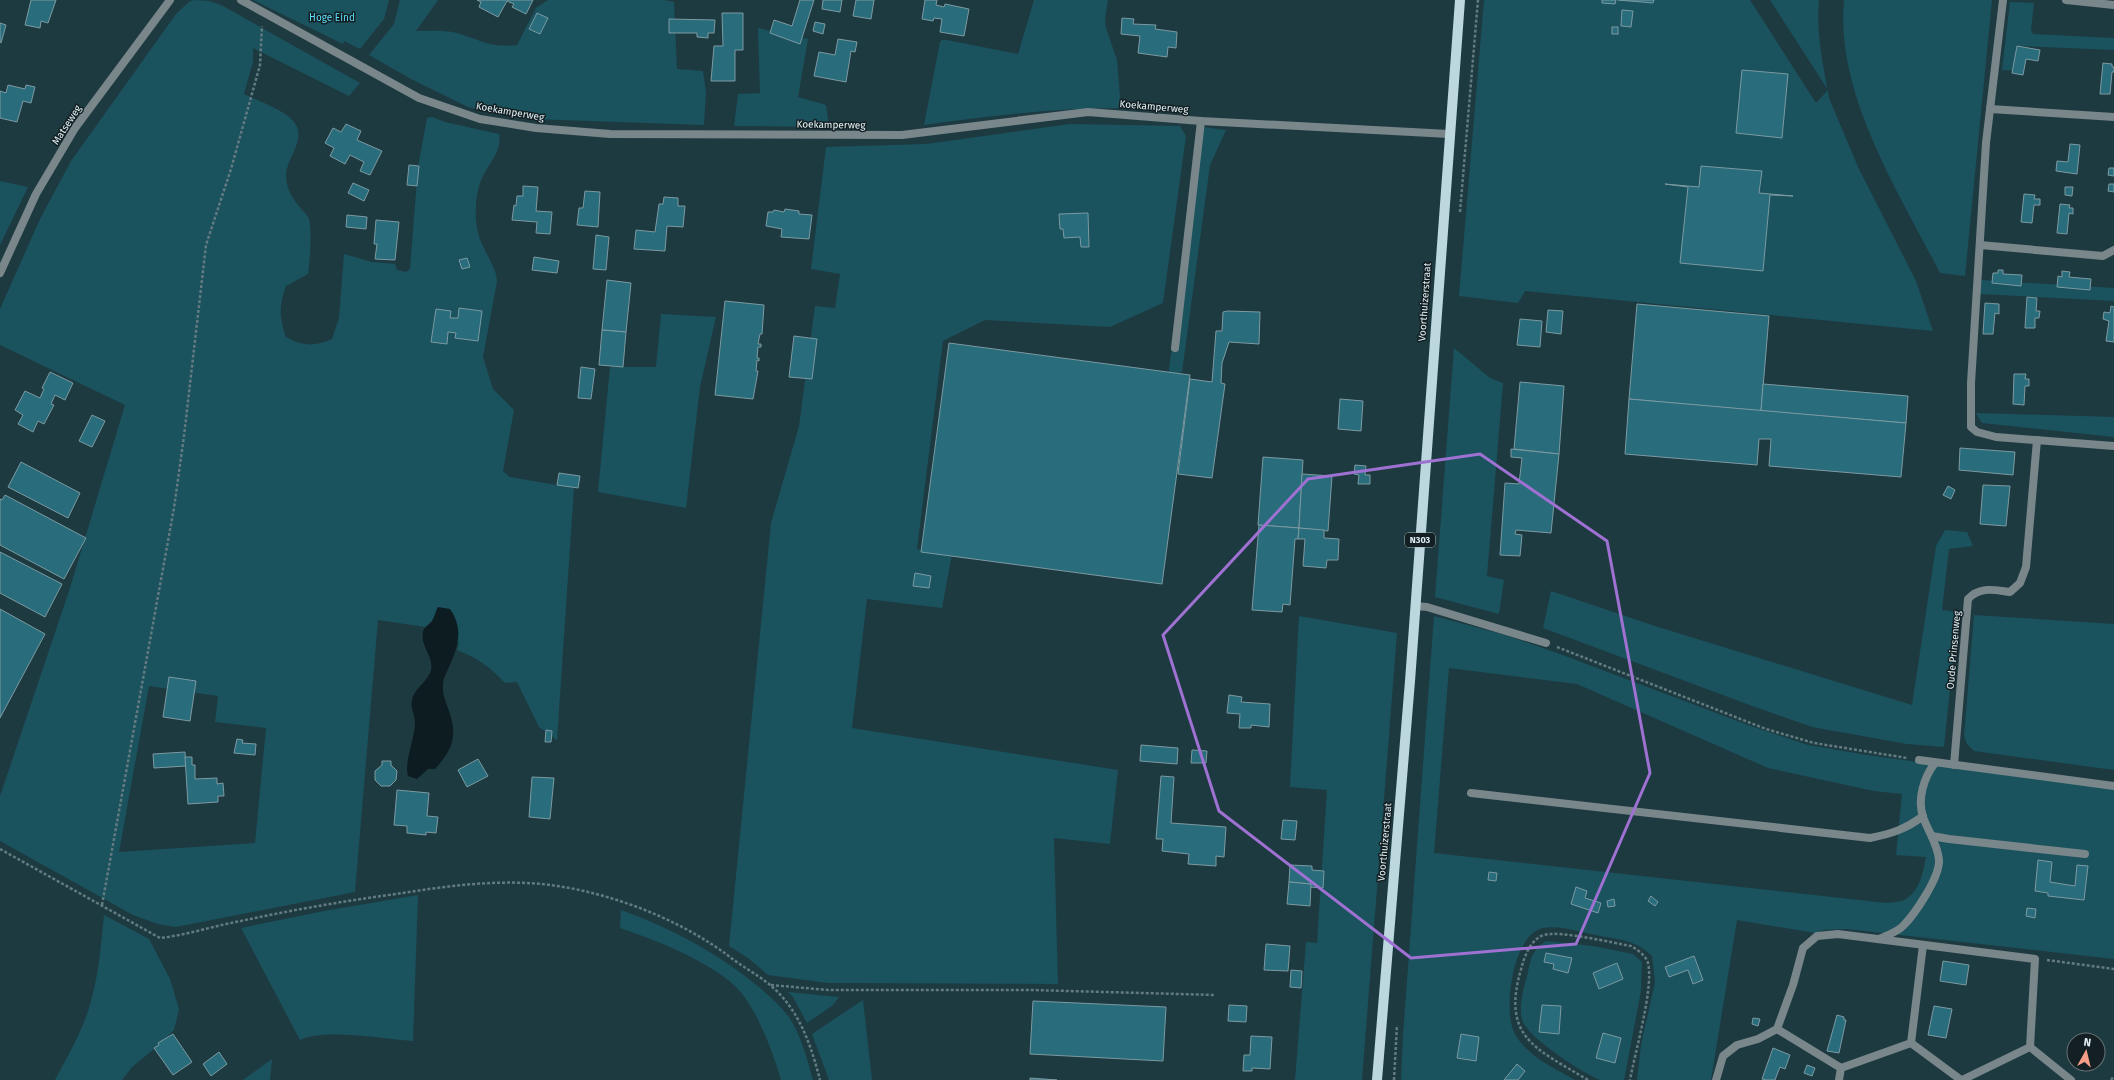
<svg xmlns="http://www.w3.org/2000/svg" width="2114" height="1080" font-family="'Fira Sans',sans-serif">
	<rect width="100%" height="100%" fill="#1e3a41"/>
	<g fill="#1a525e" fill-rule="evenodd">
		<path d="M194,0L210,1L223,6L360,83L349,96L253,48V62L244,94C258,101 285,110 294,122C308,140 285,158 286,177C287,192 294,200 303,211C305,213 308,216 309,219C312,230 310,262 308,274L286,286C279,306 279,317 286,337C302,346 315,347 332,339L339,318L344,254L372,262L395,264L397,270L406,272L410,269L418,167L427,118L432,117L445,122L499,134C502,150 491,161 484,174C479,183 476,196 476,207C475,220 477,234 483,246C488,258 496,268 497,281L483,357L493,389L514,410L503,471L510,477L574,488L557,740L539,727L517,682L505,683C489,666 479,659 457,650L459,643L430,623L425,627L378,620L355,892L176,927L158,924L133,915L0,841V796L70,588L125,405L0,345V309L40,219L71,161L176,14L190,1ZM149,686L218,696L215,722L266,728L255,843L119,852Z"/>
		<polygon points="253,0 389,0 384,19 360,49 344,41 343,44"/>
		<path d="M400,0H438L416,31C429,31 444,30 457,33C481,40 489,48 517,45L536,8L548,0H664L674,2L677,69L703,71L706,93L704,125L532,119L494,113L468,107L411,79L369,55L394,24Z"/>
		<path d="M1034,0H1108L1105,19L1106,28L1117,60L1121,108C1054,108 989,116 924,125L940,42L942,40H947L1018,54Z"/>
		<path d="M1484,0H1750L1816,103L1828,90L1770,0H1819C1816,34 1823,65 1829,98L1858,167L1916,281L1933,331L1525,291L1518,303L1459,296Z"/>
		<path d="M1844,0H1992L1965,276L1940,273C1899,192 1835,94 1844,0Z"/>
		<polygon points="2010,2 2034,3 2031,30 2033,34 2114,38 2114,50 2022,46 2021,71 2002,70"/>
		<polygon points="758,28 808,39 798,97 826,105 829,127 734,126 738,94 760,93"/>
		<polygon points="1070,124 1180,126 1186,136 1163,303 1110,327 985,320 943,341 917,549 952,554 942,608 867,599 852,728 1118,770 1110,844 1054,838 1058,984 828,983 768,975 748,958 729,946 771,523 799,426 815,306 835,308 840,274 811,269 826,147 926,144"/>
		<polygon points="1203,127 1226,130 1210,165 1182,372 1168,376"/>
		<polygon points="0,181 28,187 0,245"/>
		<polygon points="1981,280 2114,288 2114,301 1980,294"/>
		<polygon points="661,314 716,317 700,387 686,508 598,492 610,367 656,367"/>
		<polygon points="1454,348 1490,378 1503,383 1487,576 1504,580 1499,614 1435,597"/>
		<polygon points="1976,413 2114,417 2114,437 1982,423"/>
		<polygon points="1945,530 1967,532 1973,546 1949,549 1942,610 1958,612 1944,747 1907,744 1812,727 1755,707 1543,628 1551,591 1655,626 1912,705 1936,546"/>
		<polygon points="1974,615 2114,624 2114,770 1974,751 1967,744 1964,736"/>
		<polygon points="1299,616 1397,633 1362,1080 1295,1080 1306,942 1317,943 1327,790 1290,787"/>
		<path d="M1434,616L1505,635L1560,654L1748,725L1808,745L1867,755L2114,789V959L1847,929L1824,930L1815,933L1737,920L1711,1080H1637L1641,1045L1655,982L1652,956C1635,940 1622,940 1600,936C1583,933 1561,925 1543,928C1513,934 1503,1009 1514,1032C1525,1055 1554,1068 1575,1080H1401L1403,1035ZM1449,668L1577,684L1768,768L1874,791L1902,794L1896,855L1926,857C1923,872 1920,892 1904,900C1900,902 1891,902 1886,903L1434,853Z"/>
		<path d="M418,895L413,1041C385,1039 323,1028 300,1040L241,928L324,911Z"/>
		<path d="M621,910C671,928 718,953 759,987C769,996 781,1006 789,1017C801,1035 807,1059 813,1080H781C773,1053 762,1023 746,999C726,967 656,940 620,928Z"/>
		<path d="M104,915L149,939L170,979L179,1009L174,1030L159,1045L132,1067L122,1080H55C68,1055 84,1029 91,1001C99,973 101,944 104,915Z"/>
		<path d="M1546,941L1593,946L1633,954L1642,962L1641,991L1624,1080C1617,1080 1606,1080 1600,1080C1583,1074 1529,1038 1523,1022C1518,1010 1523,989 1527,976C1531,960 1531,950 1546,941Z"/>
		<polygon points="788,992 839,997 833,1005 807,1023 793,997"/>
		<polygon points="863,1000 872,1080 829,1080 812,1034"/>
		<polygon points="272,1059 270,1080 243,1080"/>
	</g>
	<path fill="#0c1c20" d="M438,607L450,609C464,629 458,647 449,667C447,672 443,678 443,684C442,694 446,702 449,711C458,737 452,750 435,769H428L417,779L408,776C404,763 414,740 415,725C416,717 410,709 412,701C413,689 428,682 431,670C434,656 420,647 423,632C424,627 427,627 430,623C434,620 435,612 438,607Z"/>
	<g fill="#296c7b" stroke="#7c9aa2">
		<polygon points="31,0 56,0 48,23 41,21 40,28 25,25"/>
		<polygon points="477,0 533,0 526,14 512,7 514,4 507,1 498,17 479,7 481,2"/>
		<polygon points="800,0 814,0 800,44 770,33 774,20 792,26"/>
		<polygon points="823,0 842,0 840,12 822,9"/>
		<polygon points="856,0 874,0 871,19 853,16"/>
		<polygon points="925,0 937,0 936,5 944,7 945,4 969,9 964,36 940,32 942,19 934,18 933,21 922,19"/>
		<polygon points="1602,0 1616,0 1615,4 1602,3"/>
		<polygon points="1618,0 1654,0 1653,3"/>
		<polygon points="1622,10 1633,11 1631,27 1621,26"/>
		<polygon points="537,13 548,18 540,34 529,29"/>
		<polygon points="722,13 743,13 743,50 735,50 735,81 711,81 714,46 723,46"/>
		<polygon points="1122,18 1134,19 1133,24 1156,25 1155,29 1177,32 1176,48 1168,47 1167,57 1138,53 1140,36 1121,34"/>
		<polygon points="669,19 715,20 714,33 708,33 708,38 697,37 697,33 669,33"/>
		<polygon points="815,22 825,24 823,34 813,31"/>
		<polygon points="0,23 6,25 1,43 0,42"/>
		<rect x="1612" y="27" width="6" height="7"/>
		<polygon points="838,39 857,42 855,52 851,51 846,82 814,76 819,52 835,55"/>
		<polygon points="2017,46 2040,50 2038,61 2026,59 2023,75 2012,73"/>
		<polygon points="2103,63 2112,64 2112,67 2114,67 2114,72 2112,72 2110,94 2100,94"/>
		<polygon points="1742,70 1788,74 1782,138 1736,133"/>
		<polygon points="8,85 25,89 26,85 35,87 31,103 23,101 17,122 0,118 0,91 6,93"/>
		<polygon points="346,124 361,131 357,140 382,151 370,175 360,171 364,162 350,155 345,164 330,156 334,148 325,143 333,128 341,132"/>
		<polygon points="2070,144 2080,145 2077,174 2056,171 2057,161 2068,162"/>
		<polygon points="409,165 419,166 417,186 407,185"/>
		<polygon points="1701,166 1762,171 1759,193 1793,196 1770,195 1763,271 1680,263 1688,187 1665,184 1699,187"/>
		<polygon points="2109,168 2114,168 2114,176 2108,175"/>
		<polygon points="353,183 369,190 364,201 348,193"/>
		<polygon points="2109,184 2114,184 2114,192 2108,191"/>
		<polygon points="523,186 538,187 536,211 552,212 550,234 536,233 537,222 512,220 514,205 516,206 517,196 523,196"/>
		<polygon points="2065,187 2073,187 2072,196 2065,195"/>
		<polygon points="585,191 600,192 598,227 577,225 579,208 583,208"/>
		<polygon points="2024,194 2035,195 2034,199 2040,199 2040,205 2034,205 2032,223 2021,222"/>
		<polygon points="664,197 678,198 678,206 685,206 683,227 667,226 665,251 634,249 636,230 655,232 659,204 663,204"/>
		<polygon points="2060,204 2070,205 2069,208 2073,208 2073,214 2069,213 2067,234 2057,233"/>
		<polygon points="785,209 799,211 799,214 812,215 809,239 781,237 782,229 766,226 768,212 773,212 774,210 784,212"/>
		<polygon points="1088,213 1089,247 1081,247 1080,237 1064,238 1063,229 1060,229 1059,214"/>
		<polygon points="347,215 367,217 366,229 346,227"/>
		<polygon points="376,220 399,222 395,260 375,259 377,244 374,244"/>
		<polygon points="596,235 609,237 606,270 593,269"/>
		<polygon points="534,257 559,261 557,273 532,270"/>
		<polygon points="467,258 470,267 462,269 459,260"/>
		<polygon points="1998,270 2003,270 2003,274 2022,275 2021,286 1992,283 1993,273 1998,273"/>
		<polygon points="2062,271 2070,272 2069,277 2091,279 2090,290 2057,287 2058,276 2062,277"/>
		<polygon points="607,280 631,283 626,332 602,330"/>
		<polygon points="2027,297 2037,298 2036,311 2040,311 2039,318 2035,318 2035,328 2025,328"/>
		<polygon points="725,301 764,305 762,334 760,334 758,344 761,344 761,347 758,347 757,358 759,358 759,361 757,360 756,371 758,371 753,399 715,395"/>
		<polygon points="1985,303 1999,304 1999,314 1995,313 1993,334 1983,334"/>
		<polygon points="1637,304 1769,316 1761,411 1629,399"/>
		<polygon points="2111,306 2114,307 2114,342 2106,341 2109,321 2103,319 2104,312 2110,313"/>
		<polygon points="459,308 482,311 478,341 455,338 456,333 448,332 447,344 431,342 436,309 451,311 450,318 458,318"/>
		<polygon points="1548,310 1563,311 1561,334 1546,332"/>
		<polygon points="1228,311 1260,312 1259,344 1229,342 1222,363 1221,383 1225,384 1212,478 1178,474 1190,379 1212,382 1216,331 1222,331 1223,312"/>
		<polygon points="1520,319 1542,321 1540,347 1517,345"/>
		<polygon points="602,330 626,332 623,367 599,365"/>
		<polygon points="794,336 817,339 812,379 789,377"/>
		<polygon points="949,343 1190,375 1162,584 921,552"/>
		<polygon points="581,367 595,369 591,399 578,398"/>
		<polygon points="50,372 73,383 65,400 55,395 51,404 54,405 44,424 38,421 33,432 18,424 23,415 15,410 25,391 40,398 44,389 42,388"/>
		<polygon points="2014,374 2026,374 2025,379 2029,379 2029,386 2025,386 2024,405 2013,404"/>
		<polygon points="1520,382 1564,386 1559,454 1514,449"/>
		<polygon points="1763,384 1908,396 1906,423 1761,411"/>
		<polygon points="1340,399 1363,401 1361,431 1338,429"/>
		<polygon points="1629,399 1906,423 1901,477 1769,466 1771,439 1759,439 1757,465 1625,454"/>
		<polygon points="92,415 105,421 92,447 79,441"/>
		<polygon points="1960,448 2015,452 2013,475 1959,470"/>
		<polygon points="1511,449 1559,454 1551,533 1516,530 1515,534 1522,535 1520,556 1500,555 1505,483 1519,484 1522,458 1511,457"/>
		<polygon points="1263,457 1303,460 1299,528 1258,525"/>
		<polygon points="21,462 80,493 68,518 8,487"/>
		<polygon points="1355,465 1366,466 1365,475 1370,475 1370,484 1358,484 1359,475 1354,474"/>
		<polygon points="559,473 580,476 578,488 557,485"/>
		<polygon points="1302,474 1332,476 1328,531 1299,528"/>
		<polygon points="1983,485 2010,486 2006,526 1980,524"/>
		<polygon points="1948,486 1955,490 1951,499 1943,495"/>
		<polygon points="5,495 86,538 64,579 0,545 0,499 2,500"/>
		<polygon points="1259,525 1299,528 1298,539 1295,539 1290,605 1283,604 1282,612 1252,610"/>
		<polygon points="1299,528 1324,530 1324,538 1339,539 1338,560 1327,560 1326,568 1303,566 1305,539 1298,539"/>
		<polygon points="0,552 62,584 45,617 0,593"/>
		<polygon points="915,573 931,576 929,588 913,586"/>
		<polygon points="0,609 45,634 0,718"/>
		<polygon points="169,677 196,681 190,721 163,717"/>
		<polygon points="1229,695 1242,697 1241,702 1270,704 1269,727 1251,725 1251,728 1239,728 1240,714 1227,713"/>
		<polygon points="546,730 552,731 551,742 545,742"/>
		<polygon points="237,739 243,740 242,743 256,744 255,755 234,753"/>
		<polygon points="1141,745 1178,748 1177,764 1140,761"/>
		<polygon points="1192,750 1207,751 1206,763 1191,763"/>
		<polygon points="185,752 186,766 154,768 153,754"/>
		<polygon points="185,757 192,757 192,765 195,765 195,779 217,778 217,784 223,783 224,796 218,796 218,802 188,804"/>
		<polygon points="478,759 488,776 467,787 458,770"/>
		<polygon points="382,761 391,761 391,765 397,771 396,780 390,786 381,786 375,780 375,771 382,765"/>
		<polygon points="1161,776 1174,777 1171,823 1226,827 1224,857 1216,856 1216,866 1188,864 1189,854 1162,851 1163,839 1156,839"/>
		<polygon points="532,777 554,778 550,819 529,817"/>
		<polygon points="397,790 429,793 427,816 438,817 436,833 426,832 426,835 407,833 407,826 394,825"/>
		<polygon points="1283,820 1297,821 1295,840 1281,839"/>
		<polygon points="2038,860 2052,862 2050,882 2075,886 2077,865 2088,866 2084,900 2048,896 2048,893 2035,891"/>
		<polygon points="1290,865 1312,866 1312,870 1324,871 1323,888 1310,887 1311,884 1289,882"/>
		<polygon points="1489,872 1497,873 1496,881 1488,880"/>
		<polygon points="1289,882 1311,884 1310,906 1287,904"/>
		<polygon points="1576,887 1587,891 1585,898 1601,903 1598,913 1571,904"/>
		<polygon points="1651,896 1658,902 1655,906 1648,901"/>
		<polygon points="1614,899 1615,906 1608,907 1607,901"/>
		<polygon points="2027,908 2036,909 2035,918 2026,916"/>
		<polygon points="1266,944 1290,946 1288,971 1264,970"/>
		<polygon points="1546,953 1572,958 1568,973 1553,969 1554,964 1544,962"/>
		<polygon points="1694,956 1703,980 1693,984 1688,970 1669,977 1665,967"/>
		<polygon points="1943,961 1969,965 1966,985 1940,981"/>
		<polygon points="1617,963 1623,979 1599,989 1593,973"/>
		<polygon points="1291,970 1302,971 1301,988 1290,987"/>
		<polygon points="1033,1001 1166,1007 1163,1061 1030,1054"/>
		<polygon points="1229,1005 1247,1006 1246,1022 1228,1021"/>
		<polygon points="1542,1005 1561,1006 1559,1034 1539,1032"/>
		<polygon points="1934,1006 1952,1009 1946,1038 1928,1035"/>
		<polygon points="1837,1015 1844,1017 1844,1020 1846,1020 1839,1053 1827,1051"/>
		<polygon points="1753,1018 1760,1019 1758,1026 1752,1024"/>
		<polygon points="1603,1033 1621,1038 1615,1063 1596,1058"/>
		<polygon points="173,1034 192,1062 173,1075 154,1048 159,1045 158,1043"/>
		<polygon points="1461,1034 1479,1037 1476,1061 1457,1058"/>
		<polygon points="1251,1036 1272,1037 1270,1069 1252,1068 1252,1071 1243,1071 1244,1055 1250,1055"/>
		<polygon points="1773,1048 1790,1055 1785,1069 1780,1067 1775,1080 1766,1080 1762,1079"/>
		<polygon points="219,1052 227,1064 211,1076 203,1064"/>
		<polygon points="1517,1064 1525,1071 1518,1080 1504,1080"/>
		<polygon points="1807,1065 1815,1068 1812,1076 1804,1073"/>
		<polygon points="1030,1078 1057,1080 1030,1080"/>
	</g>
	<g fill="none" stroke-linecap="round" stroke-linejoin="round">
		<g stroke="#627a80" stroke-width="2.5" stroke-dasharray="3 2" stroke-linecap="butt">
			<polyline points="1460,212 1478,0"/>
			<polyline points="1557,647 1766,729 1814,743 1907,758"/>
			<path d="M0,849L160,938C187,935 213,926 241,921C292,910 344,901 396,894C440,887 483,881 527,883C595,886 676,916 730,957C743,967 758,975 770,985C799,1009 811,1045 820,1080"/>
			<polyline points="102,905 174,508 184,436 206,245 231,169 260,65 262,26"/>
			<polyline points="2047,960 2114,969"/>
			<polyline points="771,985 828,990 1032,990 1215,995"/>
			<polyline points="1394,1080 1397,1025"/>
			<path d="M1588,1080C1535,1048 1500,1037 1522,966C1525,955 1531,939 1544,935C1559,930 1613,943 1631,946C1638,950 1646,956 1648,963C1654,988 1635,1052 1630,1080"/>
			<polyline points="2111,1080 2114,1076"/>
		</g>
		<g stroke="#79868a" stroke-width="8">
			<polyline points="2003,0 1986,143 1971,383 1971,427 1977,432 1996,437 2114,446"/>
			<polyline points="2066,0 2114,5"/>
			<polyline points="1990,109 2114,117"/>
			<polyline points="1980,245 2103,256 2114,250"/>
			<path d="M1954,765L1968,599C1980,586 1994,590 2010,592L2020,583L2026,567L2037,440"/>
			<path d="M1471,793L1870,838C1891,834 1906,829 1923,816"/>
			<polyline points="1932,836 1949,839 2085,854"/>
			<path d="M1879,939C1886,936 1897,932 1903,926C1915,914 1940,877 1939,860C1938,845 1928,831 1923,817C1917,799 1924,777 1935,763"/>
			<polyline points="1777,1029 1841,1068"/>
			<polyline points="1911,1043 1923,945"/>
			<polyline points="1716,1080 1723,1056 1737,1045 1758,1039 1777,1029 1793,985 1803,948 1817,936 1838,934 2035,959 2030,1047"/>
			<polyline points="1839,1080 1841,1068 1911,1043 1961,1080"/>
			<polyline points="1962,1080 2030,1047 2071,1080"/>
		</g>
		<g stroke="#79868a" stroke-width="8">
			<polyline points="241,0 419,98 480,119 536,128 610,134 902,135 1088,112 1201,121 1449,134"/>
			<polyline points="0,273 36,194 75,128 170,0"/>
			<polyline points="1175,348 1201,121"/>
			<polyline points="1416,606 1427,607 1546,643"/>
			<polyline points="1919,760 2114,786"/>
		</g>
		<polyline stroke="#bcd7de" stroke-width="10" points="1377,1080 1410,681 1460,0"/>
	</g>
	<path fill="none" stroke="#9e71d2" stroke-width="3" stroke-linejoin="round" d="M1480,454L1607,541L1650,773L1576,944L1411,958L1219,811L1163,635L1308,479Z"/>
	<g text-anchor="middle" dominant-baseline="central" stroke-width="3" stroke-linejoin="round" paint-order="stroke">
		<rect fill="#131f22" stroke="#a2b1b5" stroke-width="1" x="1405" y="533" width="30" height="14" rx="3"/>
		<g font-size="9" font-weight="bold" fill="#e0f0f4">
			<text x="1420" y="540">N303</text>
		</g>
		<g font-size="10" fill="#5edefa" stroke="#131f22">
			<text x="332" y="18">Hoge Eind</text>
		</g>
		<g font-size="10" fill="#e0f0f4" stroke="#131f22">
			<text transform="translate(1154 107) rotate(5)">Koekamperweg</text>
			<text transform="translate(510 112) rotate(10)">Koekamperweg</text>
			<text transform="translate(67 125) rotate(-57)">Matseweg</text>
			<text transform="translate(831 125) rotate(1)">Koekamperweg</text>
			<text transform="translate(1425 302) rotate(-86)">Voorthuizerstraat</text>
			<text transform="translate(1954 650) rotate(-85)">Oude Prinsenweg</text>
			<text transform="translate(1385 842) rotate(-85)">Voorthuizerstraat</text>
		</g>
	</g>
	<g transform="translate(2086 1052) rotate(8)"><circle r="19" fill="#131f22" stroke="#657376"/>
	<path d="M0-3L7 15L0 10L-7 15Z" fill="#f49e88"/>
	<text y="-6" font-size="11" font-weight="bold" text-anchor="middle" fill="#e0f0f4">N</text>
	</g>
</svg>
